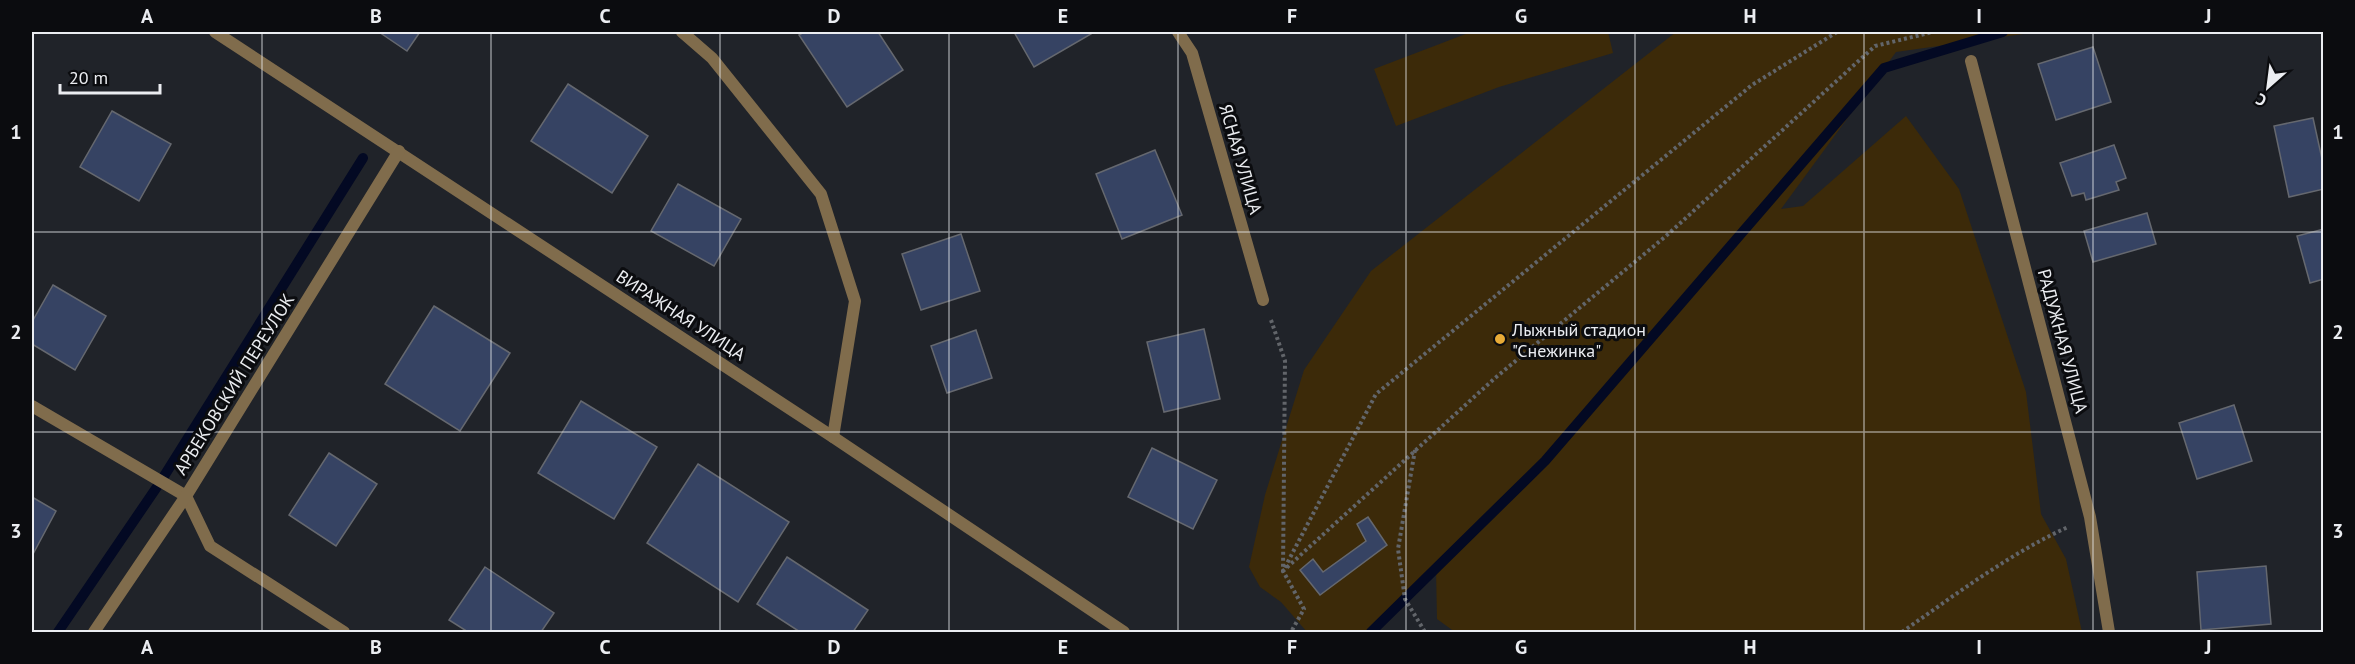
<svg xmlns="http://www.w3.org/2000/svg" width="2355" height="664" font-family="'PT Sans',sans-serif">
	<rect width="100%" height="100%" fill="#202329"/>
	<g fill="#3c2a09">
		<polygon points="1471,32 1608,32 1613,53 1499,87 1396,126 1374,69"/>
		<polygon points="1676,32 2037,32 1896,52 1781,209 1803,206 1906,116 1959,189 2026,392 2041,514 2066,559 2082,632 1455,632 1437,619 1436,569 1371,632 1307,632 1281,602 1260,587 1249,567 1265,495 1304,370 1371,271"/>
	</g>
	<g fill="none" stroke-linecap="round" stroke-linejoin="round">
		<g stroke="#030923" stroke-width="10">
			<polyline points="58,632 161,481 363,158"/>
			<polyline points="1371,632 1545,461 1884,68 2003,32"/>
		</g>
	</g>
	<g fill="#364363" stroke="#65686f" stroke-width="1.5">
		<polygon points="379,32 420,32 407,51"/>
		<polygon points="804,32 878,32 903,70 847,107 799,35"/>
		<polygon points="1014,32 1090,32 1091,34 1034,67"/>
		<polygon points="2093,47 2111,102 2056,120 2038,64"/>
		<polygon points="568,84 648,136 612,193 531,141"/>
		<polygon points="112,111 171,144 139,201 80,167"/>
		<polygon points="2313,118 2324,168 2324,189 2289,197 2274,126"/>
		<polygon points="2114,145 2126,178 2116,182 2119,190 2086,200 2084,193 2072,196 2060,163"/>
		<polygon points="1155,150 1182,215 1122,239 1096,174"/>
		<polygon points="678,184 741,219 714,266 651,231"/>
		<polygon points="2147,213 2156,244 2093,262 2084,231"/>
		<polygon points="2324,229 2324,279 2310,283 2297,236"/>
		<polygon points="961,234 980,291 921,310 902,254"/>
		<polygon points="53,285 106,316 75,370 32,344 32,322"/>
		<polygon points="434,306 510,353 460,431 385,384"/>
		<polygon points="1204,329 1220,399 1164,412 1147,342"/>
		<polygon points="976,330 992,378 947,393 931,346"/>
		<polygon points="581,401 657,447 614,519 538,473"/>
		<polygon points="2234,405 2252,461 2197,479 2179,423"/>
		<polygon points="1152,448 1217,480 1193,529 1128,497"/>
		<polygon points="329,453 377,484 336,546 289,515"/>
		<polygon points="698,464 789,522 738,602 647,543"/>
		<polygon points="32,497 56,511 32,556"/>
		<polygon points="1368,517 1387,545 1320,595 1300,570 1313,559 1323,572 1366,541 1357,524"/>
		<polygon points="787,557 868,610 853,632 800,632 757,604"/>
		<polygon points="2266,566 2271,624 2201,630 2197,572"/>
		<polygon points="485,567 554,613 541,632 468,632 449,620"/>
	</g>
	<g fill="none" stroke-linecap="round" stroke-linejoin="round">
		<g stroke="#62656a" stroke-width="4" stroke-dasharray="3 3" stroke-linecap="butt">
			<polyline points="1837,32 1752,85 1376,394 1283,571 1495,378 1666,236 1875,46 1933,32"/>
			<polyline points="1271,320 1285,361 1283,571 1304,609 1291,632"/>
			<polyline points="1415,450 1398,549 1405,599 1425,632"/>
			<path d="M1902,632C1955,595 2009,554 2068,527"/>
		</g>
		<g stroke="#806c4c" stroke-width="12">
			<polyline points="215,32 833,437 1124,632"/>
			<polyline points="682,32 712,58 821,194 855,301 833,437"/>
			<polyline points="1178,32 1192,53 1263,300"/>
			<polyline points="1971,61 2090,517 2109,632"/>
			<polyline points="32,406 186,496 210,546 344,632"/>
			<polyline points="94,632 186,496 399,151"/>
		</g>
	</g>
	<path fill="none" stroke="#ebedf1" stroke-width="1.5" stroke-opacity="0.55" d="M262,32V632M491,32V632M720,32V632M949,32V632M1178,32V632M1406,32V632M1635,32V632M1864,32V632M2093,32V632M32,232H2324M32,432H2324"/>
	<circle fill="#e8ab37" stroke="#0b0c0f" stroke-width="2" cx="1500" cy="339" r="6"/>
	<g text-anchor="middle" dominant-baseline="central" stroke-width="6" stroke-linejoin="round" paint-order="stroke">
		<g font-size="18" fill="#ebedf1" stroke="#0b0c0f">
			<text transform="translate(1241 159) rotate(74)">ЯСНАЯ УЛИЦА</text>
			<text transform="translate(681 315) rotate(33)">ВИРАЖНАЯ УЛИЦА</text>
			<text transform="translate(2063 341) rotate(75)">РАДУЖНАЯ УЛИЦА</text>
			<text transform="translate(234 384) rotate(-58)">АРБЕКОВСКИЙ ПЕРЕУЛОК</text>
		</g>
		<g font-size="18" fill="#ebedf1" stroke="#0b0c0f" text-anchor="start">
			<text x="1512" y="329">Лыжный стадион<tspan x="1512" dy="21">"Снежинка"</tspan></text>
		</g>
	</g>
	<rect width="2355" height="664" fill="none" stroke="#0b0c0f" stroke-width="66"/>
	<g transform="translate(2268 87) rotate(208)" stroke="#0b0c0f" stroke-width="4.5" paint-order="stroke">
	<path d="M0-4.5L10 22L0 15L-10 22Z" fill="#ebedf1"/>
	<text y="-9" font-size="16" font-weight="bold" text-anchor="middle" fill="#ebedf1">С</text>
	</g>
	<path d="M60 84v9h100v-9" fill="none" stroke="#ebedf1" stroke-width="3"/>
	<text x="69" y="84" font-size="18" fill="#ebedf1" stroke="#0b0c0f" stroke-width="4.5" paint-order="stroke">20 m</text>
	<rect x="33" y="33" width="2289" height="598" fill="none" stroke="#ebedf1" stroke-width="2"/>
	<g font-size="20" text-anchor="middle" font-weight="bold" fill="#ebedf1">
		<text x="147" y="23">A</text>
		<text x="376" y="23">B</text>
		<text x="605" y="23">C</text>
		<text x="834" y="23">D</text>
		<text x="1063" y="23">E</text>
		<text x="1292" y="23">F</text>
		<text x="1521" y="23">G</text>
		<text x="1750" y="23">H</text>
		<text x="1979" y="23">I</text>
		<text x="2208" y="23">J</text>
		<text x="16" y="139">1</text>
		<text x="2338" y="139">1</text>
		<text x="16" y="339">2</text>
		<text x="2338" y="339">2</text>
		<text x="16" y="538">3</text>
		<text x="2338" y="538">3</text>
		<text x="147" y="654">A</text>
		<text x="376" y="654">B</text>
		<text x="605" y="654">C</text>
		<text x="834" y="654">D</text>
		<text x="1063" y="654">E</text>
		<text x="1292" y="654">F</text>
		<text x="1521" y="654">G</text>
		<text x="1750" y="654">H</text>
		<text x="1979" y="654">I</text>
		<text x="2208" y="654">J</text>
	</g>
</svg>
